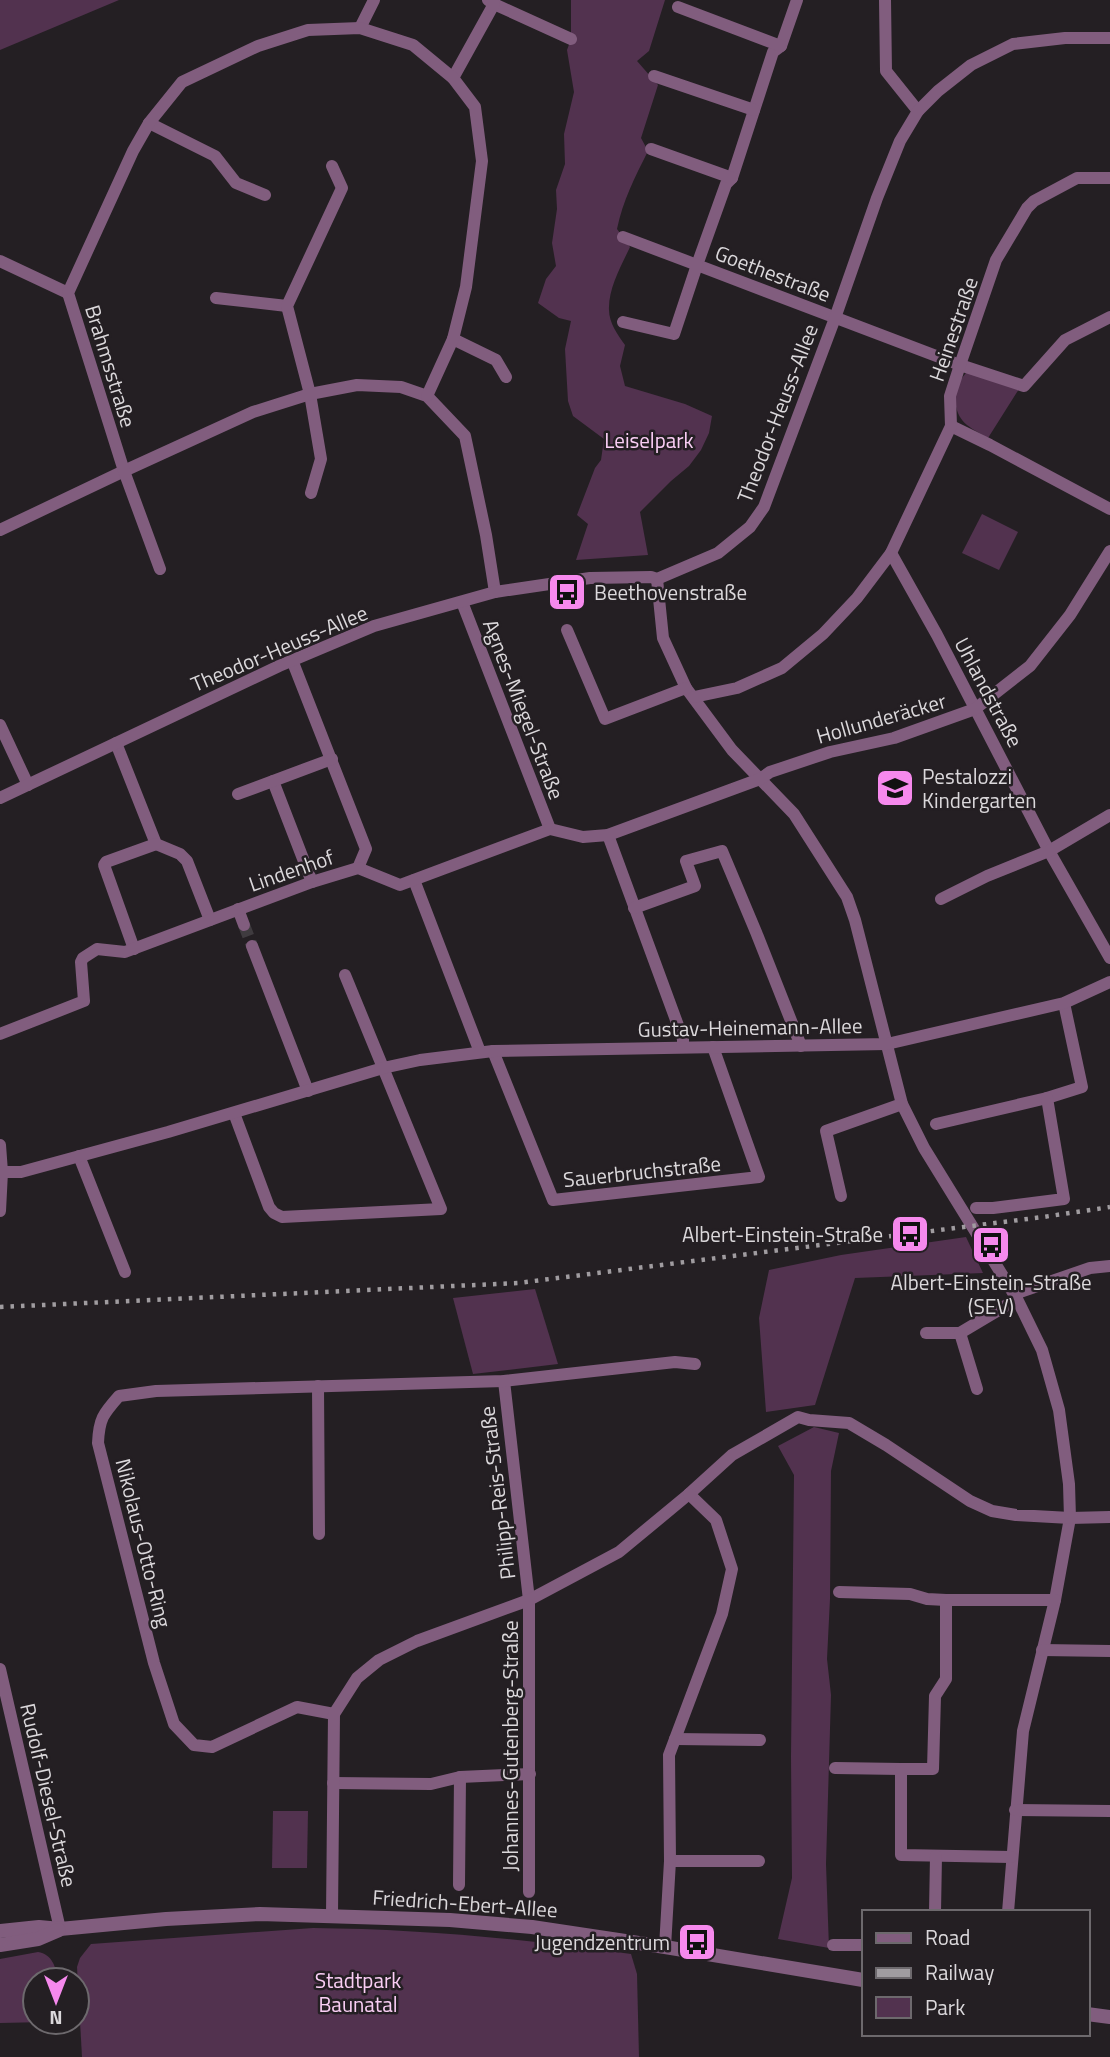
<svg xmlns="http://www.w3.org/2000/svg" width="1110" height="2057" font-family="'Titillium Web',sans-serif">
	<rect width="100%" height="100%" fill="#241f23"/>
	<g fill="#52324f">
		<polygon points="0,0 119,0 0,50"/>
		<path d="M571,0H665L649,51L637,61L658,85L641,138L648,151C635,177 623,200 617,229L630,247C621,266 608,289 609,310C609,323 618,335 625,345L620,366L625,386L685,404L712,416L709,433L701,450L689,466L671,481L640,512L648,555L576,560L588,524L577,515L595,468L601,460L604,439L573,416L568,401L565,349L571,321L559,318L538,303L546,279L556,266L552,243L557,209L556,190L565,164L564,134L574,92L567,50L571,39Z"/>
		<path d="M966,373H975L1019,389L988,438C969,427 956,422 955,398C955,388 959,381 966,373Z"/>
		<polygon points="982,514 1018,532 999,570 962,553"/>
		<polygon points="966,1237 983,1273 855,1278 815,1405 766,1412 759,1318 769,1270 841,1255"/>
		<polygon points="535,1289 558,1364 473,1374 453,1298"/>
		<polygon points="814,1427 839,1433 831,1471 830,1599 827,1659 831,1695 826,1864 829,1948 778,1939 792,1878 791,1757 794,1475 778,1446"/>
		<polygon points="273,1811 308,1811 307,1868 272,1868"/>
		<path d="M313,1928C420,1929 525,1939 631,1954L637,1974L639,2057H82L77,1967L80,1958L91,1944Z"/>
		<path d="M38,1952C52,1954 56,1967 58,1980H35V2022H46L0,2023V1959Z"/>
	</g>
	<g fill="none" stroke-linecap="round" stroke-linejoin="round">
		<polyline stroke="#3f3b3f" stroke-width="12" stroke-dasharray="12 6" stroke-linecap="butt" points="244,925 252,946"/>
		<g stroke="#815d7e" stroke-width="12">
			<polyline points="797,0 781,46 773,52 732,178 726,184 697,265 960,365 1024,386 1065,340 1110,317"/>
			<polyline points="885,0 886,71 918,111"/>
			<polyline points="494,4 571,39"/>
			<polyline points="678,7 781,46"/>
			<polyline points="360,28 374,0"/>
			<polyline points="654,76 754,110"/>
			<polyline points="453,78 494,4 488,0"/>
			<polyline points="149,123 215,156 236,183 265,195"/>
			<polyline points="651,149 732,178"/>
			<polyline points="623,237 697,265 674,334 623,322"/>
			<polyline points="0,261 68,293"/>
			<polyline points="216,298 287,306"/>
			<polyline points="453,339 496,360 506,377"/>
			<polyline points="951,426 990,445 1110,509"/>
			<polyline points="311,493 321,459 310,394 287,306 342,188 332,166"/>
			<polyline points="0,530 124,471 253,412 310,394 357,385 401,387 427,396 465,436 486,535 495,592"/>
			<polyline points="891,553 937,635 1049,851 1110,958"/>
			<polyline points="160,569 124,471 68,293 133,151 149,123 182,82 258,46 308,30 360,28 413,45 453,78 475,107 482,161 466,287 453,339 427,396"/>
			<polyline points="657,579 663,638 686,688 732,750 794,814 847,897 855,920 902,1104 924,1148 1017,1299 1042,1350 1059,1410 1069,1484 1070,1518 1055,1600 1023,1731 1008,1912"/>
			<polyline points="462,602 550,829"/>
			<polyline points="567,630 605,719 686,688"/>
			<polyline points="292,660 366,849 358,868"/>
			<polyline points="694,697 737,688 782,668 823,634 857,598 891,553 951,426 950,396 960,365 996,260 1027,208 1034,201 1077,178 1110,178"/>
			<polyline points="0,725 28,785"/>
			<polyline points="116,743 156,844 180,854 187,861 210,920"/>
			<polyline points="273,781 312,882"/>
			<polyline points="238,794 332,759"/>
			<polyline points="0,798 279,666 374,626 495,592 590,578 651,577 657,579 718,553 750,527 764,507 835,318 877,198 900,141 918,111 938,91 971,65 1013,44 1065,38 1110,38"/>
			<polyline points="608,835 683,1039 683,1047"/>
			<polyline points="414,880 480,1052"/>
			<polyline points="941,899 987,876 1049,851 1110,815"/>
			<polyline points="634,908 695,886 686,861 722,851 756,932 801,1046"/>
			<polyline points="238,909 244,925"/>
			<polyline points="252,946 308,1091"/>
			<polyline points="134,949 104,865 106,862 156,844"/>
			<polyline points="0,1034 84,1001 81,962 83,958 97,949 125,952 312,882 358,868 400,885 550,829 583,837 608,835 760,779 770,772 830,752 894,738 975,709 1030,666 1070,615 1110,551"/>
			<polyline points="493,1051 553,1200 759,1177 713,1047"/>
			<polyline points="234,1113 269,1207 274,1213 282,1217 441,1209 345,975"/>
			<polyline points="936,1124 1047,1098 1082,1087 1064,1003"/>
			<polyline points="0,1145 2,1172 0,1211"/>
			<polyline points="79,1156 125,1272"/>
			<polyline points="2,1172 21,1172 168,1132 383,1068 420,1060 493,1051 887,1044 1064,1003 1110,982"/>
			<polyline points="841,1196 826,1131 902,1104"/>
			<polyline points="976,1208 993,1208 1064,1199 1047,1098"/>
			<polyline points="1014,1294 1090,1268 1110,1266"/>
			<polyline points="926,1333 960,1333"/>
			<polyline points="504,1381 529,1600 529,1892"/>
			<polyline points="318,1386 319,1534"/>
			<polyline points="977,1389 960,1333 1017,1299"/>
			<polyline points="839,1592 910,1594 927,1599 946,1600"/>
			<polyline points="1042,1650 1110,1651"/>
			<polyline points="0,1669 60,1929"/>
			<path d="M334,1714L297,1707L212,1747L194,1745L174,1724L154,1663L98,1443C99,1419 103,1414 119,1396L156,1391L504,1381L675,1362L695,1364"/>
			<polyline points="675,1739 760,1740"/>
			<polyline points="835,1768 901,1769"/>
			<polyline points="333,1783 431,1784 460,1777 530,1774"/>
			<polyline points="1015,1810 1110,1811"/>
			<polyline points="1011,1857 901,1855 901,1769 933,1769 935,1696 946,1679 946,1600 1055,1600"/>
			<polyline points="670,1861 759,1861"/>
			<polyline points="459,1885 460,1777"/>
			<polyline points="935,1912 936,1856"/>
			<polyline points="332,1915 334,1714 357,1678 379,1660 417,1641 529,1600 619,1552 689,1494 732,1455 798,1417 809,1420 849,1423 886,1445 970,1501 992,1511 1016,1515 1070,1518 1110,1517"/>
			<polyline points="833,1945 863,1945"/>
			<polyline points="665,1947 670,1861 669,1755 722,1614 732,1569 716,1520 689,1494"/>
		</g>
		<g stroke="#815d7e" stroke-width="14">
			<polyline points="0,1931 39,1927 60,1929 166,1919 260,1914 450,1920 532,1927 665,1947 863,1980"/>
			<polyline points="0,1945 38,1939 59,1930"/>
			<polyline points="1087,2014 1110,2017"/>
		</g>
		<polyline stroke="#a09ca0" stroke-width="4.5" stroke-dasharray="3.5 7" stroke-linecap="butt" points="0,1307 518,1283 1043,1217 1110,1207"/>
	</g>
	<defs>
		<symbol id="bus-square" viewBox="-11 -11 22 22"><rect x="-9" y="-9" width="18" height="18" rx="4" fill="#f689ed" stroke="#241f23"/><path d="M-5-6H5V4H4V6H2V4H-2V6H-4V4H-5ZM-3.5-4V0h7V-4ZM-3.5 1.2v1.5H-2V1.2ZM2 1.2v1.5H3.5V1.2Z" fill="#111"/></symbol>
		<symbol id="school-square" viewBox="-11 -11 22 22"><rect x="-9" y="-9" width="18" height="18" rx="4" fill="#f689ed" stroke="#241f23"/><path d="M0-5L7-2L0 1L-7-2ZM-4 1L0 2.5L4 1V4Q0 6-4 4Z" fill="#111"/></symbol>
	</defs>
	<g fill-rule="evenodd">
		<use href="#bus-square" x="545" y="570" width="44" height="44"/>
		<use href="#school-square" x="873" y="766" width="44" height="44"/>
		<use href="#bus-square" x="888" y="1212" width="44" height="44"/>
		<use href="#bus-square" x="969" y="1223" width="44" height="44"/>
		<use href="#bus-square" x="675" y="1920" width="44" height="44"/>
	</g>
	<g text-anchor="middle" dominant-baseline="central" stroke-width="5" stroke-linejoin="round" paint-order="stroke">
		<g font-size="21" fill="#dbd8db" stroke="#241f23">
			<text transform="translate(773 273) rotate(21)">Goethestraße</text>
			<text transform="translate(953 329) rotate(-71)">Heinestraße</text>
			<text transform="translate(111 366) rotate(73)">Brahmsstraße</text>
			<text transform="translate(777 413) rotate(-69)">Theodor-Heuss-Allee</text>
			<text transform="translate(279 648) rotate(-23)">Theodor-Heuss-Allee</text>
			<text transform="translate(989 692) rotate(62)">Uhlandstraße</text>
			<text transform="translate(524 709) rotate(69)">Agnes-Miegel-Straße</text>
			<text transform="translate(881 718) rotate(-16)">Hollunderäcker</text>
			<text transform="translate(291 870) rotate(-19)">Lindenhof</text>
			<text transform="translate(750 1027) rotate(-1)">Gustav-Heinemann-Allee</text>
			<text transform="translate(642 1171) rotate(-6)">Sauerbruchstraße</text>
			<text transform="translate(497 1493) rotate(-97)">Philipp-Reis-Straße</text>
			<text transform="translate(144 1543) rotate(76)">Nikolaus-Otto-Ring</text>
			<text transform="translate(510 1746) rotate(-90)">Johannes-Gutenberg-Straße</text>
			<text transform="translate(49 1795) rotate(77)">Rudolf-Diesel-Straße</text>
			<text transform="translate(465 1903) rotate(4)">Friedrich-Ebert-Allee</text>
		</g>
		<g font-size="21" fill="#facef5" stroke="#241f23">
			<text x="649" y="440">Leiselpark</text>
			<text x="358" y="1980">Stadtpark<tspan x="358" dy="24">Baunatal</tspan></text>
		</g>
		<g font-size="21" fill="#dbd8db" stroke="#241f23" text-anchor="start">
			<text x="594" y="592">Beethovenstraße</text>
			<text x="922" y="776">Pestalozzi<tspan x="922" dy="24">Kindergarten</tspan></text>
			<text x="883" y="1234" text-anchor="end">Albert-Einstein-Straße</text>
			<text x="991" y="1282" text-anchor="middle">Albert-Einstein-Straße<tspan x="991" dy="24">(SEV)</tspan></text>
			<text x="670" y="1942" text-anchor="end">Jugendzentrum</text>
		</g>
	</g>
	<rect x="862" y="1910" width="228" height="126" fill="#241f23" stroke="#6d696d" stroke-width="2"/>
	<rect x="876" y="1933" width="35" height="10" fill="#815d7e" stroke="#6d696d" stroke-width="2"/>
	<text x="925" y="1945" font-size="21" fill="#dbd8db">Road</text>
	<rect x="876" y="1968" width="35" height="10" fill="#a09ca0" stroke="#6d696d" stroke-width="2"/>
	<text x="925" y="1980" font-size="21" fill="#dbd8db">Railway</text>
	<rect x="876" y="1997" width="35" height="21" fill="#52324f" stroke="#6d696d" stroke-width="2"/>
	<text x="925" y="2015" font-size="21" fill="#dbd8db">Park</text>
	<g transform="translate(56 2001) rotate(180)"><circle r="33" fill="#241f23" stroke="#6d696d" stroke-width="2"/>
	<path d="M0-5L12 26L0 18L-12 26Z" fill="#f689ed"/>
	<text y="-10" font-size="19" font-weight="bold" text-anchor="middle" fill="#dbd8db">N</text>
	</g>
</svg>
